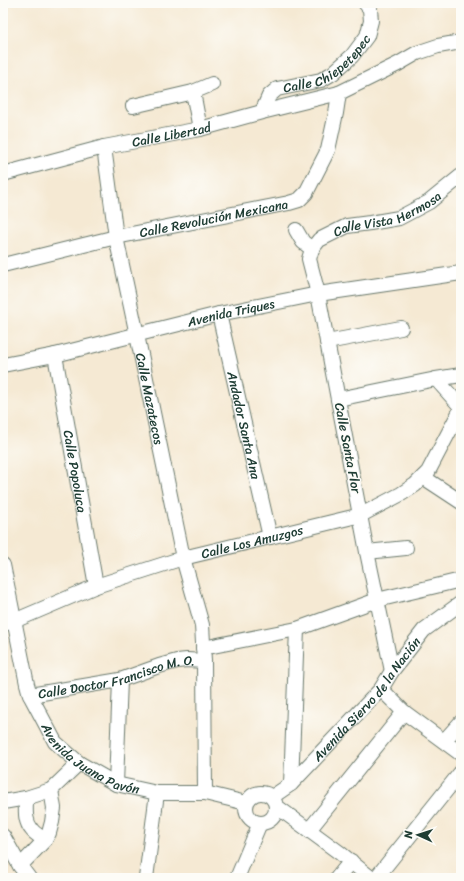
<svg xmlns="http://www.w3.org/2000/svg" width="464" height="881" font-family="Sriracha,sans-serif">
	<rect width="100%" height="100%" fill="#fdfcf7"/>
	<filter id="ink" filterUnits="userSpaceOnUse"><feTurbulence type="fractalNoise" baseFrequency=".025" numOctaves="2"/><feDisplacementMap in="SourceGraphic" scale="8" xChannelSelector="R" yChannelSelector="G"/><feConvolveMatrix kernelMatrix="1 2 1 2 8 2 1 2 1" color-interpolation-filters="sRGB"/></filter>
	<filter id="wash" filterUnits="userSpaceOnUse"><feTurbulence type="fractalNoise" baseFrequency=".012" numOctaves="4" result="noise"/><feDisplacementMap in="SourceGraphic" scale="16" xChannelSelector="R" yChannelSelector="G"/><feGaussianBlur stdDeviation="0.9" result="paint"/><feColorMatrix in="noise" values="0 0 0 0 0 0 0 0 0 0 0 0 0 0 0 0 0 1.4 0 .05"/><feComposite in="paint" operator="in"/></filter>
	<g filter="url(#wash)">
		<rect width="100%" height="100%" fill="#f5e9d3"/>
	</g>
	<g filter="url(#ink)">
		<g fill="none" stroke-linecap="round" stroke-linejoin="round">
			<defs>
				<g id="minor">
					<polyline points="193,92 200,129"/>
					<polyline points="133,106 193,92 212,84"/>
					<path id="s1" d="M262,112L269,96L277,89L321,80L333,73L352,56L367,36L371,21L370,9L365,3"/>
					<path id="s2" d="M104,147L116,237L137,335L183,558L202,625L204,661L205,793"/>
					<path id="s3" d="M3,174L104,147L200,129L262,112L339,93"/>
					<polyline points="296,230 303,242 312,249"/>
					<path id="s4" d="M3,265L116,237L289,203L299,200L306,193L328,150L336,113L339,93L398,64L417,53L438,46L461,42"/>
					<path id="s5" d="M219,314L270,537"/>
					<polyline points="327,342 401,328"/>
					<path id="s6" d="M55,355L96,586"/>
					<path id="s7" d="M3,365L55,355L219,314L318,294L461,273"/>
					<polyline points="436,379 461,407"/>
					<polyline points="338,399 436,379 461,375"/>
					<polyline points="423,477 461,502"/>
					<polyline points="367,552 406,548"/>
					<path id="s8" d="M3,565L27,684L30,695L55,742L79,763L116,784L157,793H205L246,803"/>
					<path id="s9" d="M3,624L14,621L96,586L183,558L361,515L401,494L415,485L428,472L461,409"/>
					<polyline points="203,648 297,629 377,600 461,580"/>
					<path id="s10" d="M392,671L367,552L318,294L309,259L312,249L319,240L347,226L370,223L399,218L429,202L461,176"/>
					<polyline points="381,689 404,712 461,754"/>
					<path id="s11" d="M30,695L120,680L159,666L177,661L187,660L204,661"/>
					<polyline points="444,741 461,722"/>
					<polyline points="116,784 120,680"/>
					<polyline points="291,784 297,629"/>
					<circle cx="261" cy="808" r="15"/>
					<path id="s12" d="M272,797L291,784L381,689L392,671L424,630L461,603"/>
					<path d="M26,798C26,809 24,821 32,830C35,834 41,837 45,840"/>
					<polyline points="3,802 26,798 51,790 79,763"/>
					<polyline points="276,806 340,853 371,878"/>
					<polyline points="309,830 404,712"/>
					<polyline points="3,836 20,866 29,878"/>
					<polyline points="20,866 45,840 49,833 52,822 54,808 51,790"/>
					<polyline points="146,878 157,793"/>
					<polyline points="237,878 260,823"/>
					<polyline points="337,878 351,861"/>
					<polyline points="376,878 461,772"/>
				</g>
			</defs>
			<use href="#minor" stroke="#6a796c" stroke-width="16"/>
			<use href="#minor" stroke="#fff" stroke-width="14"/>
		</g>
	</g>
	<g text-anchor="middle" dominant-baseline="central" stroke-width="3" stroke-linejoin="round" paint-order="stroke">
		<g font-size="13" fill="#1f3d34" stroke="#fdfcf7">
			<text stroke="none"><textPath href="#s1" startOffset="86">Calle Chiepetepec</textPath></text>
			<text stroke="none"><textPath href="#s3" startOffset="173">Calle Libertad</textPath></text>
			<text stroke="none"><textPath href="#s10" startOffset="516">Calle Vista Hermosa</textPath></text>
			<text stroke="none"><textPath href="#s4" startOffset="216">Calle Revolución Mexicana</textPath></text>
			<text stroke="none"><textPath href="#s7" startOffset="234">Avenida Triques</textPath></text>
			<text stroke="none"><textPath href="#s2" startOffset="256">Calle Mazatecos</textPath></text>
			<text stroke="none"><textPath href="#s5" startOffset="114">Andador Santa Ana</textPath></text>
			<text transform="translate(348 448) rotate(79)">Calle Santa Flor</text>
			<text stroke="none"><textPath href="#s6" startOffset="118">Calle Popoluca</textPath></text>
			<text stroke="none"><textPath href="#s9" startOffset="263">Calle Los Amuzgos</textPath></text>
			<text stroke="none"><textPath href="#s11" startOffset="89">Calle Doctor Francisco M. O.</textPath></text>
			<text stroke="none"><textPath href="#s12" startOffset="137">Avenida Siervo de la Nación</textPath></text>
			<text stroke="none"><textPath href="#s8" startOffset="225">Avenida Juana Pavón</textPath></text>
		</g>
	</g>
	<rect width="464" height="881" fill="none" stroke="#fdfcf7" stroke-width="16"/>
	<g transform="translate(418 835) rotate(273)" stroke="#fdfcf7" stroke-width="3" paint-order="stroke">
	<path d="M0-3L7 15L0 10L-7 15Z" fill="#1f3d34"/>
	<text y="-6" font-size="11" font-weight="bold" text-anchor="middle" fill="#1f3d34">N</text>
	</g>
</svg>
